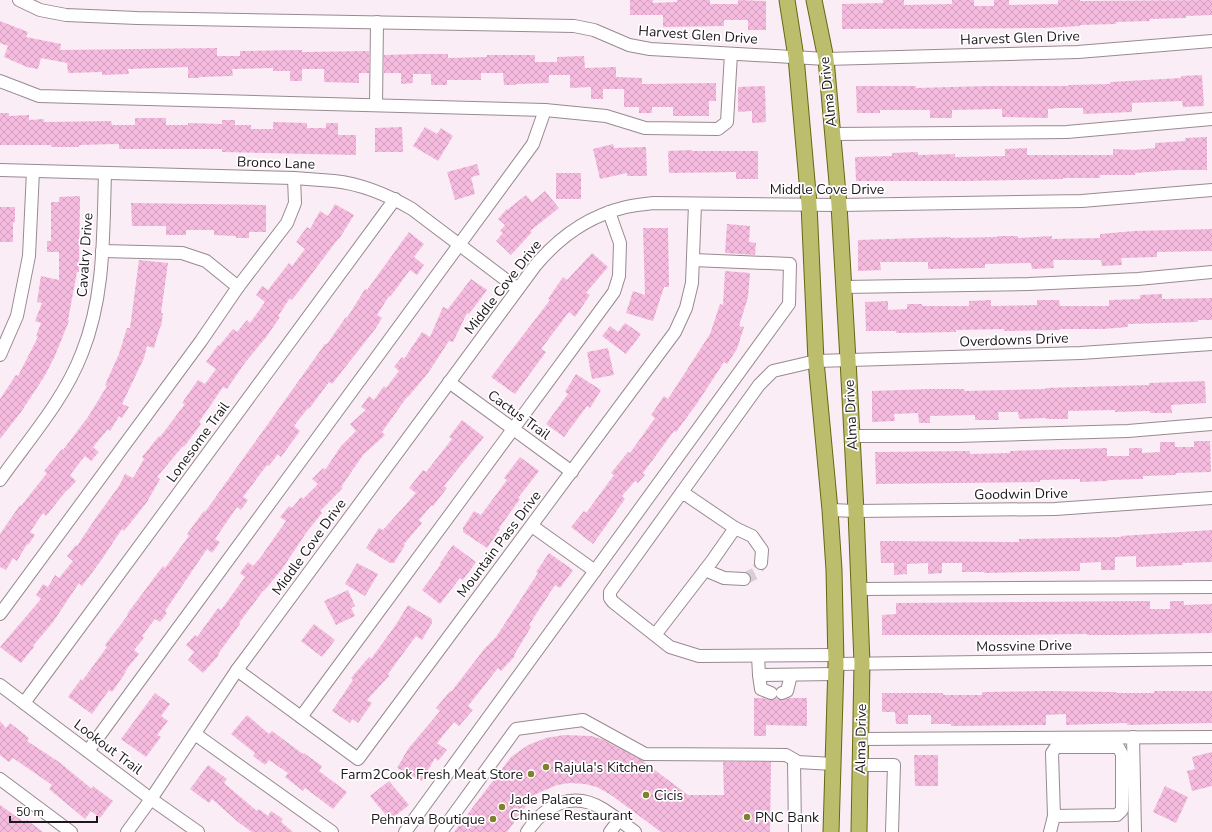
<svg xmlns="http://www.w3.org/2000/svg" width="1212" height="832" font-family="'Nunito Sans',sans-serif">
	<defs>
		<pattern id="building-cross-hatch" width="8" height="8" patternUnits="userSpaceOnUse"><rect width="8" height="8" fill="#f5bbde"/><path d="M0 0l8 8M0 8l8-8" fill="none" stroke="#d2a0be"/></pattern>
	</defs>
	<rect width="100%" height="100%" fill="#fbedf5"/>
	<g fill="url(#building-cross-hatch)">
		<polygon points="630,0 653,0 653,3 677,2 677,0 710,0 710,4 738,4 738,0 766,1 766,30 748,30 748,20 724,20 724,26 663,27 663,15 630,15"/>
		<polygon points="883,0 904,0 904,5 952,4 952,0 974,0 974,6 994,6 994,0 1009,0 1009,5 1058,4 1058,0 1080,0 1080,1 1212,0 1212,15 1186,16 1186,18 1149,19 1150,21 1116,22 1116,24 1080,25 1080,26 1044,28 842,29 842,4 883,3"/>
		<polygon points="0,21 28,32 26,37 61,44 60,50 217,48 217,56 240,56 240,51 302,50 302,52 369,51 369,73 359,73 359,83 324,82 324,69 302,69 302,81 290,81 290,71 273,71 273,68 232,69 233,76 199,77 199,78 188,78 188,67 128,69 129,74 102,75 102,72 68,73 67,63 41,58 38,69 27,67 4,57 8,46 0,43"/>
		<polygon points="419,54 448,54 448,58 487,57 487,55 535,55 535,62 557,62 557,57 584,56 585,68 616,67 616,77 642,78 642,84 716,83 716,101 709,101 709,116 673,116 673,107 652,107 652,113 639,113 639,107 624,107 624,89 603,89 603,99 591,99 591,87 570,88 570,75 549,75 549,83 516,84 516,85 504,85 503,73 481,73 481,80 447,80 447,85 431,85 431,74 413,74 413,83 401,84 401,73 384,73 384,55"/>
		<polygon points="1202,75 1204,106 1183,107 1182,101 1132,103 1132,112 1083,114 1083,108 1059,108 1048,109 1048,118 1002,117 1002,109 952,110 952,118 930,118 930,110 880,110 880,113 857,113 856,86 916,86 916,88 987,86 1068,86 1068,85 1110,84 1110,82 1181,78 1181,76"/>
		<polygon points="765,86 766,122 752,123 752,111 738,112 738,87"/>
		<polygon points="0,113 9,113 9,116 29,115 29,120 44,119 44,122 111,121 112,125 135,125 135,118 166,118 166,125 188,125 188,123 222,124 222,120 235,120 235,125 251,125 251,129 273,129 273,122 307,123 307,128 326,128 326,123 338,123 338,135 356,135 356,155 222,152 222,149 119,149 119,144 79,145 79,147 51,147 51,145 0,145"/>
		<polygon points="402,127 403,152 375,152 375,128"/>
		<polygon points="425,127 437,134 441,128 453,136 438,161 413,146"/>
		<polygon points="1207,137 1207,170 1178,170 1135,173 1135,175 1100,175 1100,178 1063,178 1063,179 964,181 856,181 855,157 892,156 892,153 918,152 918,155 955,154 955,157 1005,156 1005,149 1027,148 1027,155 1113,155 1113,149 1135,150 1155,148 1155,143 1185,141 1185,138"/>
		<polygon points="613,144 614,148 646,147 647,176 627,176 627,173 600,179 593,149"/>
		<polygon points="692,150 692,151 758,151 758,179 736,179 736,172 669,173 668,151"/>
		<polygon points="477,164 480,175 471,177 475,194 455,200 447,172"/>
		<rect x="556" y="173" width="25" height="26"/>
		<polygon points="545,191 559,208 530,231 532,232 511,255 496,241 503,233 500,231 505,225 498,219 507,209 507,210 526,195 532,202"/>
		<polygon points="80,196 79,272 77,272 68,320 69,321 54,358 44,377 21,412 0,439 0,399 16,375 18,376 38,337 36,336 41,323 35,321 42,303 37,302 41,276 59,280 59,252 47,252 47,241 51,241 51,202 59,202 59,197"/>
		<polygon points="131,203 266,205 266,232 249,232 249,238 236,238 236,236 214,235 214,230 186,230 186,235 166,235 166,226 132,226"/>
		<polygon points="335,204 354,215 339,239 338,239 292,300 290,298 278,316 280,317 267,336 244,364 227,389 223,387 199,422 201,424 184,447 183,446 157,477 160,479 147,502 124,531 122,529 100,562 82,586 79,583 53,622 33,646 34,647 21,663 0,647 41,599 36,595 43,584 48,587 55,575 59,578 73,561 67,556 76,545 77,546 95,519 119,486 125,474 133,478 144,459 142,457 159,436 160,437 185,404 182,403 198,380 205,384 216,369 206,362 218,345 219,346 233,329 237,332 247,320 250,323 265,302 256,295 262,286 268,290 289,263 292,266 305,249 296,242 307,227 310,229 320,211 328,216"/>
		<polygon points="0,207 15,207 15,222 13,222 13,242 0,242"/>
		<polygon points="727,224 750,226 749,242 756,243 755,255 725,253"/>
		<polygon points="643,228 668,228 669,287 664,287 653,321 626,313 633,291 645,295"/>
		<polygon points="1212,229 1212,251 1157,252 1157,257 1121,258 1122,265 1102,266 1101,260 1053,260 1054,268 1032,269 1031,263 985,264 985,268 928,269 928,262 880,262 881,270 858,271 858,240 950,237 950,238 997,237 997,236 1018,236 1018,238 1052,236 1052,239 1100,238 1100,234 1134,231"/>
		<polygon points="409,232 424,244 414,257 424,265 417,275 410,270 390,297 389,296 377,315 382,318 376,328 332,384 329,382 309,409 308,408 294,426 300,431 281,457 278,454 269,466 267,465 243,497 248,500 241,510 237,507 215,539 220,542 212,553 207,549 165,611 167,613 160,622 155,619 142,636 144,638 134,650 139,654 125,671 126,672 112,692 109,690 92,714 68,697 81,679 82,681 107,647 105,645 128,615 127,614 163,566 165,568 189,536 187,534 204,511 205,512 325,344 327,344 346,317 347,318 365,289 367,290"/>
		<polygon points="592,253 608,267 586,293 590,295 575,317 569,312 541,349 546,352 515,394 491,377 550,300 548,299 563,277 567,280"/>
		<polygon points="139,260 168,263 161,313 163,313 161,327 160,327 154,348 147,346 144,358 122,404 129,407 122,418 119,416 110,431 108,429 93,447 99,452 91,461 85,456 70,475 76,481 68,490 67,490 46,516 43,513 30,532 35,535 28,545 27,544 17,561 13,558 6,570 0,567 0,534 20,505 21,506 47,473 44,471 62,449 63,450 88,417 107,386 105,385 119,354 127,328 130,328"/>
		<polygon points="725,271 750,273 748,297 739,326 744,327 737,349 727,364 724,362 698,402 676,432 674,431 643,473 645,475 638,483 635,481 622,496 625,499 593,544 571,527 584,511 586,513 614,475 611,473 628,452 630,453 655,418 651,415 664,396 668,399 710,334 720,304 723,305"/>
		<polygon points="471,279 487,290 469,314 467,313 453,342 449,341 428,373 408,397 407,397 382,432 385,435 363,455 341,487 343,488 320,511 322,513 306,533 282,569 264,591 263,591 239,623 240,624 218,654 219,655 203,673 188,660 194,652 186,645 195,635 197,637 218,608 221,610 245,577 240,573 248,562 253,566 260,558 286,521 280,517 289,506 292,508 301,497 303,499 318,484 312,479 323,468 325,470 341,446 356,431 350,424 366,410 361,407 369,396 374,400 384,386 386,388 399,371 394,367 402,357 404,359 422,332 430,337 443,307 448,309"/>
		<polygon points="1162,294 1162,299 1212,298 1212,320 1198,320 1198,322 1128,324 1128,327 1103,329 1060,329 1060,330 1004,331 1004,329 956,330 956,332 896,333 896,331 866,331 865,302 888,301 888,310 907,309 907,304 922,304 922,306 969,306 969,301 991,300 991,306 1037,305 1037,300 1059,300 1060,306 1109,306 1109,300 1140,299 1140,295"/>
		<polygon points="625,323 641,334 626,354 602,336 610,326 618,332"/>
		<polygon points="608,348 614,375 592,379 587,352"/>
		<polygon points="576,374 601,390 590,408 587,406 564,437 546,424 568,394 565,392"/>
		<polygon points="1205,381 1206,403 1171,405 1172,413 1150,413 1150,411 1115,412 1115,410 1068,411 1068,419 1046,419 1046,418 1019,419 1018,412 998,412 999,420 975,420 975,415 930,416 930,423 919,423 918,413 894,414 895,421 872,422 872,391 929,389 964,389 965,391 1045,389 1045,388 1149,385 1149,383"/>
		<polygon points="462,420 484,437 444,486 447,488 433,506 432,505 419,520 422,523 404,544 405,545 394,563 390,563 366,548 379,528 383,530 416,493 409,488 423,470 426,472 452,439 449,437"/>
		<polygon points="1194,441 1210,441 1211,472 1176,473 1176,475 1143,476 1143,479 1108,480 1108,481 1080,482 1080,479 1040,480 1040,482 876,484 875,452 970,451 970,454 1010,453 1010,451 1107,448 1107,456 1129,456 1129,448 1142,448 1142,453 1160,452 1160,442 1175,442 1175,447 1194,447"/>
		<polygon points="520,457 539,471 518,498 520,499 499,528 500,529 487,548 463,532 463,528 474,511 481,515 507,480 504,478"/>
		<polygon points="1212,530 1212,562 1182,563 1183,565 1136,567 1136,556 1115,557 1115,570 1101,570 1101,562 1080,563 1080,571 984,573 984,572 962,572 962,563 942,563 942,573 928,574 928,563 907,564 907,574 894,575 894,563 881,563 880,541 1019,542 1019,539 1121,537 1121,536"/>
		<polygon points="453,545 476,562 463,580 460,578 440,604 422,590 441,564 440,563"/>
		<polygon points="549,553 573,570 560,588 555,585 529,625 531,627 514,655 515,656 501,671 498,668 468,706 473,710 459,726 454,722 437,743 447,750 438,761 435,758 422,781 397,768 408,749 440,711 436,708 450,691 451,692 485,648 496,637 538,573 536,572"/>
		<polygon points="357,563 378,574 365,596 345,584"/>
		<polygon points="348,590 355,606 351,608 355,616 336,625 324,601"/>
		<polygon points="1150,601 1150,609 1170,609 1170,601 1184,601 1184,605 1212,604 1212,633 1121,635 1087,635 1087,634 1019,635 882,635 882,615 896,614 896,603"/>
		<polygon points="408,605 432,619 432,623 422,640 416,636 388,674 389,676 367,700 372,703 358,723 352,719 350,723 332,711 353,680 351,678 369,657 371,659 395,626"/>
		<polygon points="314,624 335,640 322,657 301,641"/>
		<polygon points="1046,691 1116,692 1116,693 1154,693 1154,691 1212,691 1212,723 1127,725 1127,723 1066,725 1066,714 1046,715 1046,725 951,726 951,724 931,724 931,715 908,715 908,724 896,724 895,712 882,712 882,693 943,693 943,695 982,695 982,692"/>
		<polygon points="155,693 170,704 161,716 168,721 157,735 161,737 146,757 121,739"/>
		<polygon points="754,698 762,698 772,700 776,698 781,700 790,698 807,698 807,726 766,725 766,736 754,736"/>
		<polygon points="247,715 269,734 272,731 303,754 304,753 322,766 319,771 347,792 333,809 305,788 303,791 285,777 288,773 269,760 265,765 253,756 255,753 231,734"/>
		<polygon points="0,721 6,728 10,723 29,738 27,741 59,762 92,789 93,786 113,801 100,818 91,811 85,819 49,789 52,785 13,758 9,762 0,755"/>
		<polygon points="564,735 591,736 602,739 643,761 688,795 724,795 723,762 771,762 770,832 661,832 611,795 597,787 585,784 570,783 557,785 534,795 507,832 454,832 511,757 528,745 546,738"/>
		<polygon points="1212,752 1212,786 1192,791 1187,771 1195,769 1192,757"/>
		<polygon points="914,755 938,755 938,786 915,786"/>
		<polygon points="208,765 227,779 224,783 257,811 259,809 268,816 271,811 283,819 281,822 293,832 252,832 238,822 212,799 209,803 190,789"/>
		<polygon points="389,781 409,805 390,820 370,796"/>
		<polygon points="1165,786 1188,797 1176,823 1153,812"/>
		<polygon points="0,805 24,822 27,820 43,832 0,832"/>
	</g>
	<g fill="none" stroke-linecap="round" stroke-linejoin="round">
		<polyline stroke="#dacdd4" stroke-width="12" stroke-dasharray="12 6" stroke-linecap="butt" points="744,579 756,573 761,563"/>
		<defs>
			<g id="minor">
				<polyline points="19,0 40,10 66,15 137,18 574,26 594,30 629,45 650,49 826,59 1078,52 1212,41"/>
				<polyline points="0,81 39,96 545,110 606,116 645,128 718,129 727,122 731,54"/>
				<polyline points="376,105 377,22"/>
				<polyline points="833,134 1067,132 1212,119"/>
				<path d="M0,170L294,178C307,179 321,180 334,181C362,184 388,195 412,209L518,289"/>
				<polyline points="102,251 182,253 206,261 238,287"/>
				<polyline points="844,287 1029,284 1138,279 1212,272"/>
				<polyline points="0,355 17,316 29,256 33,171"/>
				<polyline points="449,382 572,472"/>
				<polyline points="852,436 957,436 1128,431 1212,424"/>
				<path d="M0,480C29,439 64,400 82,353C105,296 103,234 105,174"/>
				<polyline points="682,492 759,385 773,371 816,361 1081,353 1212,344"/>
				<polyline points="830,510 856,511 1055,509 1212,498"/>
				<polyline points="532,526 595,571"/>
				<polyline points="735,528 752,536 762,550 761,563"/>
				<polyline points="705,570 724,578 744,579"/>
				<polyline points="859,589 1212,587"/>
				<polyline points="0,614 201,341 238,287 287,223 295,203 294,178"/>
				<polyline points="655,635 712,561 735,528 682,492 610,592 610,598 613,602 670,647 699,656 836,655"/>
				<polyline points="758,656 759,675 835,674"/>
				<polyline points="836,664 1212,659"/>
				<polyline points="237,670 358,759 675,332 686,308 692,283 695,204"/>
				<polyline points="759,675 761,689 771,693"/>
				<polyline points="0,685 151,799 198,832"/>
				<polyline points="782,693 787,691 791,675"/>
				<polyline points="24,703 395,199"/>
				<polyline points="301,717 614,292 619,276 620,243 609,212"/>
				<polyline points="195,734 332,832"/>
				<polyline points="1133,737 1135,832"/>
				<polyline points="861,739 1212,737"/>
				<polyline points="88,751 533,144 545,110"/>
				<polyline points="794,760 795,832"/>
				<polyline points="860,765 894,765 892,832"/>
				<polyline points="0,779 71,832"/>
				<path d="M127,832L151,799L237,670L535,266C559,237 588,216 626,207C635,205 645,204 654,203L839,205L1082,201L1212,190"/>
				<polyline points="405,832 789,304 790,264 693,260"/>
				<polyline points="441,832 516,729 583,720 645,754 786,755 798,762 833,764"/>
				<path d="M527,832C545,805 572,790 603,809C614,816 625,824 635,832"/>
				<polyline points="610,832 619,820"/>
				<polyline points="1050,832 1054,816 1052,753 1056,747 1118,747 1122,754 1122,810 1117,815 1054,816"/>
			</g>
			<g id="major">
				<polyline points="787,0 796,57 809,204 816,361 830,510 834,570 836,664 831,832"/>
				<polyline points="814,0 826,59 839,205 848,360 856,511 862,663 859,832"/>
			</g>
		</defs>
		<use href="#minor" stroke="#978a91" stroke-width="14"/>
		<use href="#major" stroke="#676712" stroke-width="17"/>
		<use href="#minor" stroke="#fff" stroke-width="12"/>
		<use href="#major" stroke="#bcbe6e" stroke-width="15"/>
	</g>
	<g fill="#7f822c" stroke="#fff" stroke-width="1.5">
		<circle cx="546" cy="767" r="4"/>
		<circle cx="531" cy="774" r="4"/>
		<circle cx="646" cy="795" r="4"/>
		<circle cx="502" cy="807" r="4"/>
		<circle cx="747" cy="817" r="4"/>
		<circle cx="493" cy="819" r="4"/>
	</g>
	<g text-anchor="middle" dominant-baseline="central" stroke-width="3.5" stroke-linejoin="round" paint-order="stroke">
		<g font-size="14" fill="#1d181b" stroke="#fff">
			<text transform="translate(698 35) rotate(4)">Harvest Glen Drive</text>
			<text transform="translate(1020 38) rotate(-2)">Harvest Glen Drive</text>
			<text transform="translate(828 92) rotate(-96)">Alma Drive</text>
			<text transform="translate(276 163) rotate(2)">Bronco Lane</text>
			<text x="827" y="189">Middle Cove Drive</text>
			<text transform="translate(85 255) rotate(-86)">Cavalry Drive</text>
			<text transform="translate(503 287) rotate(-52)">Middle Cove Drive</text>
			<text transform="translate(1014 340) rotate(-2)">Overdowns Drive</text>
			<text transform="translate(519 415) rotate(36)">Cactus Trail</text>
			<text transform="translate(851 415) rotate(-93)">Alma Drive</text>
			<text transform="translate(198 442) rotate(-54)">Lonesome Trail</text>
			<text transform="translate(1021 494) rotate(-1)">Goodwin Drive</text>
			<text transform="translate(499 544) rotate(-53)">Mountain Pass Drive</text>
			<text transform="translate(309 547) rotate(-54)">Middle Cove Drive</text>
			<text transform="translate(1024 646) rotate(-1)">Mossvine Drive</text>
			<text transform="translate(861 739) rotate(-89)">Alma Drive</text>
			<text transform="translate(108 747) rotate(37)">Lookout Trail</text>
		</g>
		<g font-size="14" fill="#1d181b" stroke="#fff" text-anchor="start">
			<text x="554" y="767">Rajula's Kitchen</text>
			<text x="523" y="774" text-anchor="end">Farm2Cook Fresh Meat Store</text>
			<text x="654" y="795">Cicis</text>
			<text x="510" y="799">Jade Palace<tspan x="510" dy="16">Chinese Restaurant</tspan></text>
			<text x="755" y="817">PNC Bank</text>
			<text x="485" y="819" text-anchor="end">Pehnava Boutique</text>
		</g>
	</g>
	<path d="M10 816v6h87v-6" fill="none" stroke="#1d181b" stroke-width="2"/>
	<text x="16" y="816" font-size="12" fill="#1d181b" stroke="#ffffff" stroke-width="3" paint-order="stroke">50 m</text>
</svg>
